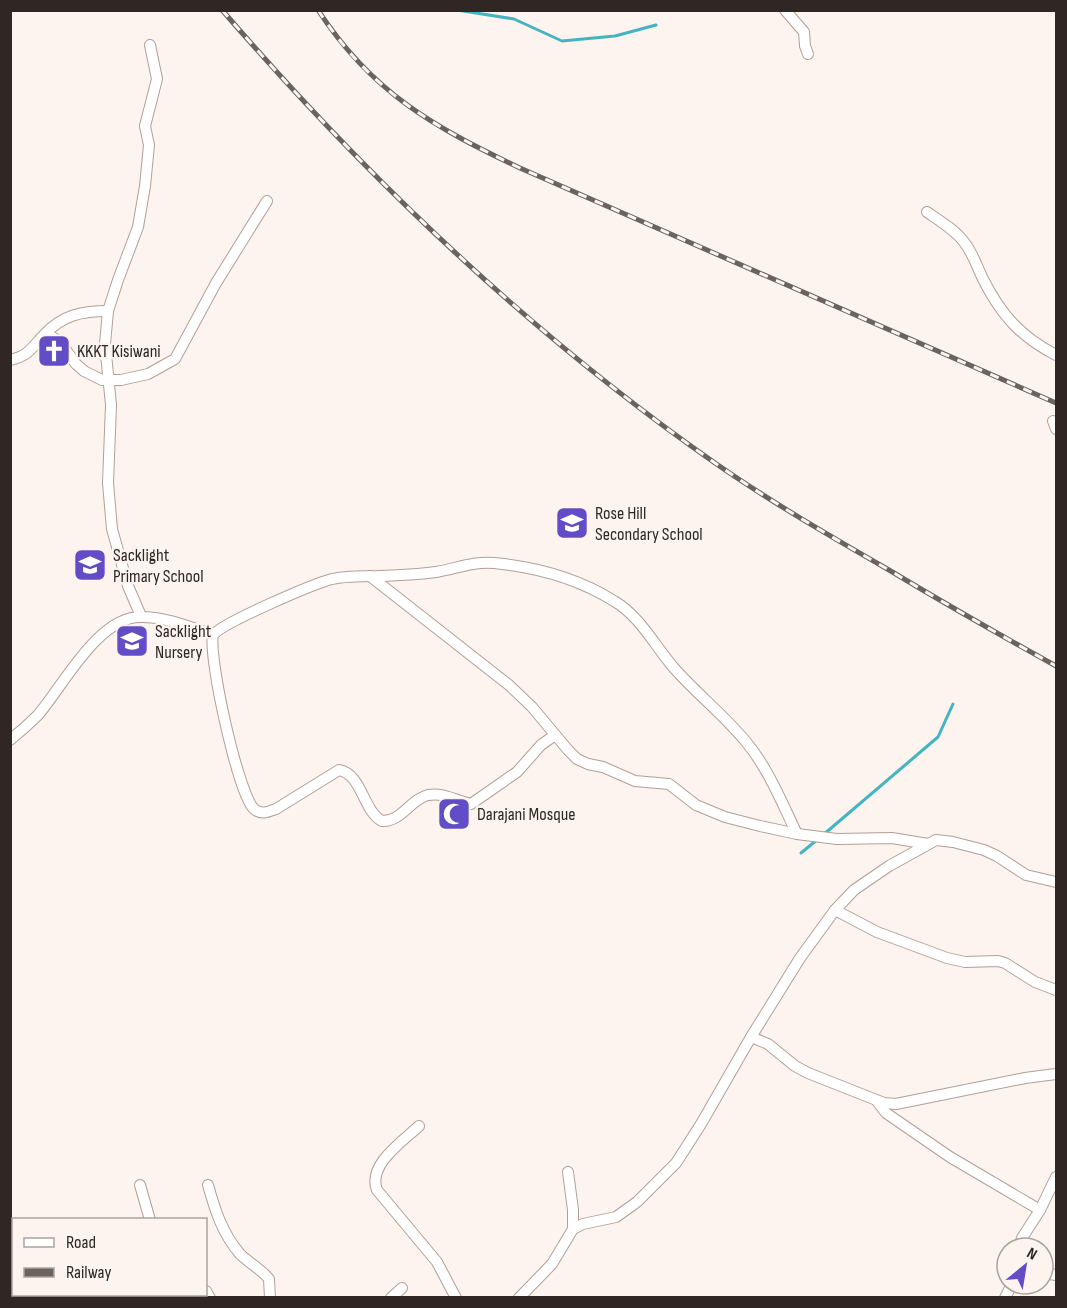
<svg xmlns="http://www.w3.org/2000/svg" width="1067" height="1308" font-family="'Sofia Sans Condensed',sans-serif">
	<rect width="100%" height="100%" fill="#fdf4ef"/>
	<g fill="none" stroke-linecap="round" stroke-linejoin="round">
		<g stroke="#44b4c3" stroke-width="3">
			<polyline points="457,10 514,19 562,41 615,36 656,25"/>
			<polyline points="823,835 938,737 953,704"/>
			<polyline points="801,853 818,839"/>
		</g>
		<defs>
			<g id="minor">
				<polyline points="785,10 804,32 805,46 808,54"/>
				<path d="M927,212C940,221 955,230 964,242C973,253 977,267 983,279C1001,315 1021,337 1056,355"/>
				<polyline points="46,333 60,342 76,364 84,371 102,380 121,380 148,374 175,359 216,283 267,201"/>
				<path d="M10,360C29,356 31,348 44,335C62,315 82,311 108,311"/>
				<polyline points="1053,421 1056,429"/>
				<polyline points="370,576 509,685 532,707 568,750 577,759 588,764 603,767 635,781 669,784 696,805 725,817 760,826 797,834 837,839 892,838 928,844"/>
				<polyline points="141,616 128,586 112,529 108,483 111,405 105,344 108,311 118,280 138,227 145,186 149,145 145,126 157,79 150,45"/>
				<path d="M555,735L541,745L517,772L471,804C456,801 444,792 428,795C411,799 401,822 382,821C363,811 362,774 339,770L276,809C268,812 261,815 254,809C238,793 208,657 213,635C222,623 313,584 332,579C346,576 362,576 377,576C397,575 416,575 436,572C455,569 474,561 494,563C535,567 579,579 614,601C640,616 655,646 674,668C697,694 725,716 747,743C769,770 782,803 797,834"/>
				<path d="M10,740C20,732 29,724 38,715C63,686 99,615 142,617C166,617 190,627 213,635"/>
				<polyline points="835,910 877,932 947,958 965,962 998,961 1005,963 1035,982 1056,990"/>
				<polyline points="751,1037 768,1044 795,1066 808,1073 884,1103 896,1104 1025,1078 1056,1074"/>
				<polyline points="877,1101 886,1113 950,1157 1040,1210"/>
				<path d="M419,1126C403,1141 367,1165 377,1190L437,1262L456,1298"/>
				<polyline points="568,1172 573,1210 573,1229"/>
				<polyline points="140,1185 150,1220"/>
				<path d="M208,1185C215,1210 222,1233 240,1254C249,1263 261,1269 269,1279L270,1298"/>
				<polyline points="1019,1248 1022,1238 1040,1210 1056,1177"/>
				<polyline points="1043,1273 1056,1275"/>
				<polyline points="206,1291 210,1298"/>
				<polyline points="10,1296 13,1298"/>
				<polyline points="391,1298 402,1288"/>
				<polyline points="519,1298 552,1264 573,1229 583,1224 616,1217 637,1202 676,1163 701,1124 751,1037 800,958 835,910 854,890 889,866 936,840 953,842 984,850 997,856 1026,875 1056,882"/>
				<polyline points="1005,1298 1012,1284"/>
			</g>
		</defs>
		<use href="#minor" stroke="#b49e94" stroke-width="12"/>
		<use href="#minor" stroke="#fff" stroke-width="10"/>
		<defs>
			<g id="rail">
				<path d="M222,10C367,178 533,336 715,463C771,502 830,536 889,570C944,603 1000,635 1056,666"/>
				<path d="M318,10C372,93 434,127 520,168L1056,403"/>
			</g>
		</defs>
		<use href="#rail" stroke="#6c635f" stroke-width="5"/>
		<use href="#rail" stroke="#fdf4ef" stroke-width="3" stroke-dasharray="9" stroke-linecap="butt"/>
	</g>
	<defs>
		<symbol id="church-square" viewBox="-11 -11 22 22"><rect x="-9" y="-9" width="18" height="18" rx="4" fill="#624dc6" stroke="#fdf4ef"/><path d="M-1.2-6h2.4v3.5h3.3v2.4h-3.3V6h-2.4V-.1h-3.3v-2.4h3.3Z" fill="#fff"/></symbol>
		<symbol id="school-square" viewBox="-11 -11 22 22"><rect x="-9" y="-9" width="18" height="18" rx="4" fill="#624dc6" stroke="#fdf4ef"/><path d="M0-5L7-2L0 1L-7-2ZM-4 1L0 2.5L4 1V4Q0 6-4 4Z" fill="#fff"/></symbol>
		<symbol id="mosque-square" viewBox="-11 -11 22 22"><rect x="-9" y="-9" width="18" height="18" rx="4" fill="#624dc6" stroke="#fdf4ef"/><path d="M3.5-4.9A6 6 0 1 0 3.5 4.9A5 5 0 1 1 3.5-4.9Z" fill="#fff"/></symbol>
	</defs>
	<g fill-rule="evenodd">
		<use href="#church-square" x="35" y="332" width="38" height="38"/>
		<use href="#school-square" x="553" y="504" width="38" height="38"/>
		<use href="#school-square" x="71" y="546" width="38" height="38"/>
		<use href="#school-square" x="113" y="622" width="38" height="38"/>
		<use href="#mosque-square" x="435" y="795" width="38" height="38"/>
	</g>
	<g text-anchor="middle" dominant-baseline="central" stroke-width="5" stroke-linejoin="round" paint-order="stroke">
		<g font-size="18" fill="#302724" stroke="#fdf4ef" text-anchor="start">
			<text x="77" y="351">KKKT Kisiwani</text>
			<text x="595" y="513">Rose Hill<tspan x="595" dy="21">Secondary School</tspan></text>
			<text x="113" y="555">Sacklight<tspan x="113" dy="21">Primary School</tspan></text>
			<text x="155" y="631">Sacklight<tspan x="155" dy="21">Nursery</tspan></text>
			<text x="477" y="814">Darajani Mosque</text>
		</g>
	</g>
	<rect width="1067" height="1308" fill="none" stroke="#302724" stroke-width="24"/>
	<rect x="12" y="1218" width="195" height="78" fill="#fdf4ef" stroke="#aba29e" stroke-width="1.5"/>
	<rect x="24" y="1238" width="30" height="9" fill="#ffffff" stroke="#aba29e" stroke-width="1.5"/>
	<text x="66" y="1248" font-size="18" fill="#302724">Road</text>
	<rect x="24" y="1268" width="30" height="9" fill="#6c635f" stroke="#aba29e" stroke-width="1.5"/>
	<text x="66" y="1278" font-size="18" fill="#302724">Railway</text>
	<g transform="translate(1025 1266) rotate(30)"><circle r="28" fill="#fdf4ef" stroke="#aba29e" stroke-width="1.5"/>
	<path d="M0-4.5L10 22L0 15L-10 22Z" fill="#624dc6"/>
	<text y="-9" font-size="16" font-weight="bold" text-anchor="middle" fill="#302724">N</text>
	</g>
</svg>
